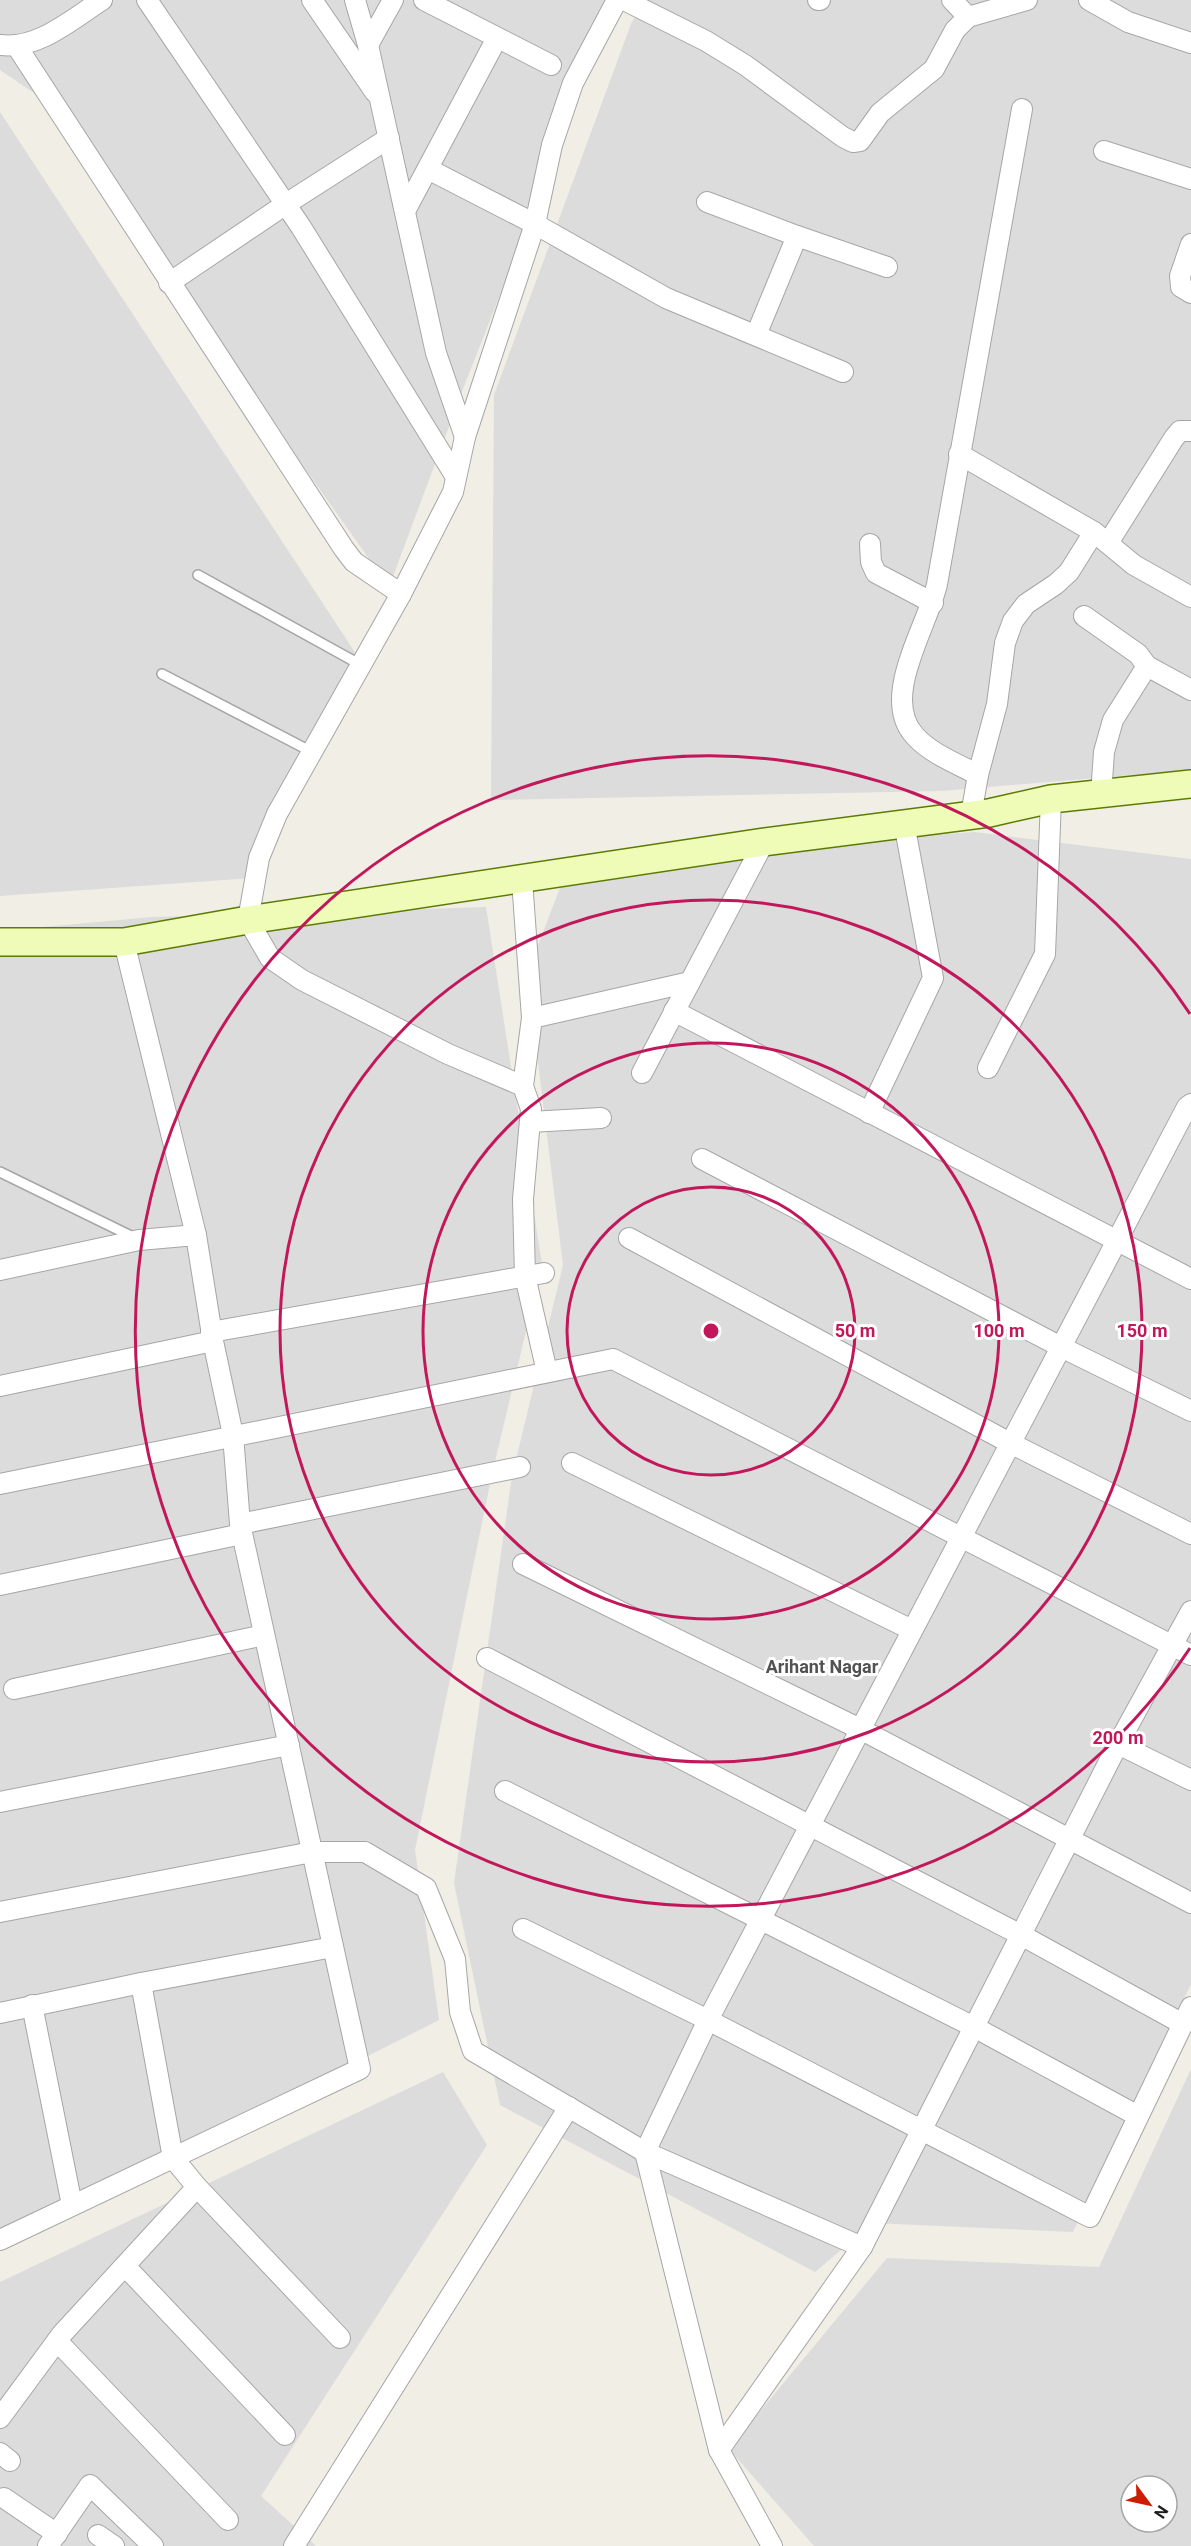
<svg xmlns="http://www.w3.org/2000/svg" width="1191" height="2546" font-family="Roboto,sans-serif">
	<rect width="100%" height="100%" fill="#f0eee5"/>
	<g fill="#dddcdc" fill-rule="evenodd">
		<polygon points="0,0 616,0 463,389 389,587 43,99 0,70"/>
		<polygon points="644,0 1191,0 1191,770 942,791 491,800 494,395 631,24"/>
		<polygon points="0,112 362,663 252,878 0,896"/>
		<polygon points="975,832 1191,859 1191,1984 1073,2232 873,2223 815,2272 500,2105 454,1883 512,1476 563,1265 527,974 571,859"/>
		<polygon points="486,907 542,1264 492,1474 415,1850 439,2020 0,2242 0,931 152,917"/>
		<path d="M1191,2069V2546H814L729,2449L887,2258L1099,2267ZM1131,2486H1167V2522H1131Z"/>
		<polygon points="443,2072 487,2145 261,2496 316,2546 0,2546 0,2282"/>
	</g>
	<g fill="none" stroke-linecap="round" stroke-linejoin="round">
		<defs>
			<g id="lane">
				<polyline points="198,575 361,665"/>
				<polyline points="162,674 312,752"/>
				<polyline points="0,1172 135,1238"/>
			</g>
			<g id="street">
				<polyline points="147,0 301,227 456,477"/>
				<polyline points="312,0 375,92"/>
				<polyline points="355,0 368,45 436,353 465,437"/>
				<polyline points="424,0 551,65"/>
				<polyline points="624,0 706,41 745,65 843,137 853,142 860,141 880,113 934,69 955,30 968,17 1027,0"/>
				<polyline points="818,0 820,0"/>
				<polyline points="952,0 968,17"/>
				<polyline points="1089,0 1128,22 1191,43"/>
				<path d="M0,45C38,50 72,19 102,0"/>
				<polyline points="16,45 344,549 354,562 401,594"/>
				<polyline points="368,45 393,0"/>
				<polyline points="1104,151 1191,179"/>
				<polyline points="428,169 535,224 666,298 843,372"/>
				<polyline points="707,202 797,236 887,267"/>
				<polyline points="405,211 497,38"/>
				<polyline points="1191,244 1180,276 1181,287 1191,293"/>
				<polyline points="169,283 286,204 389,138"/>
				<polyline points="756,335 797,236"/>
				<polyline points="959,454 1094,532 1134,565 1191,597"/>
				<polyline points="1108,543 1174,438 1180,431 1191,431"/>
				<polyline points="870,544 871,562 876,573 933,603"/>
				<polyline points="1084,616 1138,654 1147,666 1191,690"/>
				<path d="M978,775C958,764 931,754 915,736C879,698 928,626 937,584L1022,109"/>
				<polyline points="1101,795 1104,752 1113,720 1147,666"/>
				<polyline points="971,815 978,775 997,704 1005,643 1013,621 1026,604 1056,584 1069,572 1094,532"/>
				<polyline points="522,880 532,1018 523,1086 531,1109 523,1199 525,1276 547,1372"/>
				<polyline points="674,1011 1191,1279"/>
				<polyline points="532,1018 690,982"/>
				<polyline points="988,1068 1045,954 1051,799"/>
				<polyline points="642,1073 764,842"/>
				<polyline points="523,1086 448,1054 302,980 270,958 248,920 259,858 277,814 401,594 453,492 465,437 535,224 552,145 573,83 617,0"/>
				<polyline points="869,1113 933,978 904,823"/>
				<polyline points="530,1122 601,1118"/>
				<polyline points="702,1159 1061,1347 1191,1411"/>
				<polyline points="629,1238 1010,1443 1191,1534"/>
				<polyline points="0,1270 139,1240 196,1235"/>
				<polyline points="211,1332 544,1273"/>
				<polyline points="0,1386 213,1341"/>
				<polyline points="572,1463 912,1630"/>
				<polyline points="0,1484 613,1359 1191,1655"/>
				<polyline points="240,1524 520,1467"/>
				<polyline points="523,1564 860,1729 1191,1903"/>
				<polyline points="0,1585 242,1534"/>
				<polyline points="487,1658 1021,1935 1183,2024"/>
				<polyline points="14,1689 264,1635"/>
				<polyline points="1118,1744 1191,1780"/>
				<polyline points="505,1791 974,2027 1138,2116"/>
				<polyline points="0,1802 289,1745"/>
				<polyline points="0,1912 312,1852 365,1852 426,1888 455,1959 460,2012 473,2051 645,2152 862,2247"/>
				<polyline points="523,1929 708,2020 1090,2217 1191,2007"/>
				<polyline points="141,1983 173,2158 197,2187 340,2338"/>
				<polyline points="32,2005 72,2205"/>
				<polyline points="0,2013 141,1983 333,1947"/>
				<polyline points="0,2240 360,2069 240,1524 233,1435 213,1341 196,1235 124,942"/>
				<polyline points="125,2266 285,2435"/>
				<polyline points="57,2341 228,2520"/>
				<polyline points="0,2418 62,2334 197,2187"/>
				<polyline points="719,2450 862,2247 1118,1744 1191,1611"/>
				<polyline points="0,2453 10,2461"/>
				<polyline points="4,2498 57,2534"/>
				<polyline points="98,2535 114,2546"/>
				<polyline points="48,2546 90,2485 153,2546"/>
				<polyline points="294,2546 569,2107"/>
				<polyline points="772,2546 719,2450 645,2152 708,2020 1187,1107 1191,1104"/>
			</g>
			<polyline id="secondary" points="0,942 124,942 248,920 764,842 989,813 1051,799 1191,784"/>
		</defs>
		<use href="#lane" stroke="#a6a6a6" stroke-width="12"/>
		<use href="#street" stroke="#a6a6a6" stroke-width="22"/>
		<use href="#secondary" stroke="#5d7b01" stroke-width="30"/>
		<use href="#lane" stroke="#fff" stroke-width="9"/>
		<use href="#street" stroke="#fff" stroke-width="20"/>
		<use href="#secondary" stroke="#effcb7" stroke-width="27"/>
	</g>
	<g fill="none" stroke="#c2185b" stroke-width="3">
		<circle cx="711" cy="1331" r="144"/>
		<circle cx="711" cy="1331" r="288"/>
		<circle cx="711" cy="1331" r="431"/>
		<path d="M1190 1648A575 575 0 1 1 1190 1014"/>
	</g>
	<g text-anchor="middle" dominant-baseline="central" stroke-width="6" stroke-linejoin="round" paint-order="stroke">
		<g font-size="18" font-weight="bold" fill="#525252" stroke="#fff">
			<text x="822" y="1666">Arihant Nagar</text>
		</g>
	</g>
	<circle cx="711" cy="1331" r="9" fill="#c2185b" stroke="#fff" stroke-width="3"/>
	<g font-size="18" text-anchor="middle" font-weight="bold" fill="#c2185b" stroke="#fff" stroke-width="6" stroke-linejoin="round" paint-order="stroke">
		<text x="855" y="1337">50 m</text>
		<text x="999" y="1337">100 m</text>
		<text x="1142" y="1337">150 m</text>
		<text x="1118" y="1744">200 m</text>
	</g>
	<g transform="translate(1149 2504) rotate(123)"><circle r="28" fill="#ffffff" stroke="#a5a5a5" stroke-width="1.5"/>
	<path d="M0-4.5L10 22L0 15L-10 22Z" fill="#ce1c00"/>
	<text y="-9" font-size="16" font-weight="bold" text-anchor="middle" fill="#1f1f1f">N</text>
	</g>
</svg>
